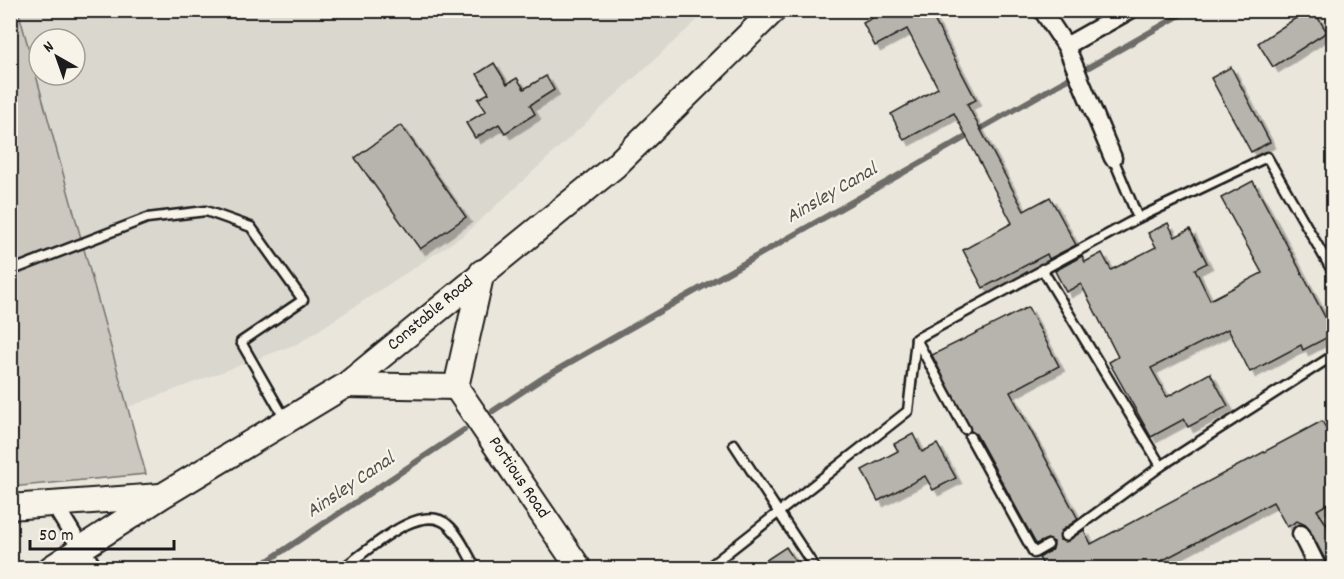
<svg xmlns="http://www.w3.org/2000/svg" width="1344" height="579" font-family="Dekko,sans-serif">
	<defs>
		<filter id="shadow"><feDropShadow dx="5.5" dy="5.5" stdDeviation="0" flood-color="#0004"/></filter>
	</defs>
	<rect width="100%" height="100%" fill="#eae6dc"/>
	<filter id="ink" filterUnits="userSpaceOnUse"><feTurbulence type="fractalNoise" baseFrequency=".0167" numOctaves="2"/><feDisplacementMap in="SourceGraphic" scale="12" xChannelSelector="R" yChannelSelector="G"/><feConvolveMatrix kernelMatrix="1 2 1 2 8 2 1 2 1" color-interpolation-filters="sRGB"/></filter>
	<g filter="url(#ink)">
		<path fill="#dad7ce" fill-rule="evenodd" d="M11,11H707L464,235L299,343L11,451ZM39,39H75V75H39Z"/>
		<polygon fill="#ccc8c0" stroke="#74726e" stroke-width="1.5" points="18,10 146,474 11,487 10,11"/>
		<g fill="none" stroke-linecap="round" stroke-linejoin="round">
			<g stroke="#6d6c68" stroke-width="6">
				<polyline points="493,411 546,376 1189,10"/>
				<polyline points="257,568 464,430"/>
			</g>
		</g>
		<g fill="#b6b4ac" stroke="#1c1c1c" stroke-width="1.5" filter="url(#shadow)">
			<polygon points="887,10 929,10 976,100 967,104 1024,211 1050,197 1076,245 1049,259 1047,254 983,288 963,250 1012,223 954,113 904,140 891,114 938,88 907,29 875,46 863,23"/>
			<polygon points="1308,10 1313,10 1327,32 1273,67 1258,43"/>
			<polygon points="494,63 507,84 517,78 524,89 546,76 554,90 530,105 535,114 505,133 499,124 475,138 466,123 486,111 478,99 489,93 477,74"/>
			<polygon points="1231,67 1270,142 1251,152 1211,78"/>
			<polygon points="401,125 466,217 420,249 355,158"/>
			<polygon points="1253,181 1334,334 1303,350 1301,345 1250,372 1228,329 1151,368 1167,397 1210,373 1228,406 1188,427 1184,419 1151,437 1109,362 1118,357 1081,284 1066,292 1055,271 1082,256 1085,262 1102,253 1111,270 1156,247 1148,233 1168,223 1175,237 1190,229 1207,263 1195,269 1210,300 1262,273 1221,198"/>
			<polygon points="1028,307 1059,366 1010,392 1078,519 1061,531 1060,540 1068,541 1084,530 1091,544 1322,421 1334,443 1334,500 1317,510 1334,536 1334,556 1326,561 1306,525 1297,521 1287,527 1273,502 1148,568 1045,568 1039,558 1053,549 1054,542 1047,539 1036,544 976,434 971,431 932,355"/>
			<polygon points="913,434 922,452 937,444 956,478 933,490 925,476 878,501 862,470 898,451 894,444"/>
			<polygon points="786,547 800,568 754,568"/>
		</g>
		<g fill="none" stroke-linecap="round" stroke-linejoin="round">
			<defs>
				<g id="lane">
					<polyline points="1113,158 1138,218"/>
					<polyline points="1042,269 1161,466"/>
					<polyline points="10,271 147,218 206,211 251,227 303,300 241,342 285,419"/>
					<polyline points="916,339 1138,218 1267,157 1334,274"/>
					<polyline points="916,339 965,429"/>
					<polyline points="970,437 1034,553 1048,545"/>
					<polyline points="734,444 815,568"/>
					<polyline points="1065,536 1161,466 1334,355"/>
					<polyline points="709,567 908,411 916,339"/>
					<path d="M343,568C367,552 420,500 448,525C460,535 468,556 476,568"/>
				</g>
				<g id="street">
					<polyline points="1042,10 1066,46 1130,10"/>
					<polyline points="1066,46 1113,158"/>
					<polyline points="54,504 93,568"/>
					<polyline points="1301,534 1318,568"/>
				</g>
				<g id="secondary">
					<polyline points="482,272 456,387 579,568"/>
					<polyline points="346,385 456,387"/>
					<polyline points="10,507 160,496"/>
					<polyline points="51,568 162,496 346,385 615,166 774,10"/>
				</g>
			</defs>
			<use href="#lane" stroke="#1c1c1c" stroke-width="13"/>
			<use href="#street" stroke="#1c1c1c" stroke-width="21"/>
			<use href="#secondary" stroke="#1c1c1c" stroke-width="28"/>
			<use href="#lane" stroke="#f7f3e8" stroke-width="8"/>
			<use href="#street" stroke="#f7f3e8" stroke-width="16"/>
			<use href="#secondary" stroke="#f7f3e8" stroke-width="24"/>
		</g>
	</g>
	<g text-anchor="middle" dominant-baseline="central" stroke-width="4.5" stroke-linejoin="round" paint-order="stroke">
		<g font-size="18" fill="#1c1c1c" stroke="#f7f3e8">
			<text transform="translate(431 314) rotate(-40)">Constable Road</text>
			<text transform="translate(518 478) rotate(56)">Portious Road</text>
		</g>
		<g font-size="20" font-style="italic" fill="#52514e" stroke="#f7f3e8">
			<text transform="translate(832 194) rotate(-30)">Ainsley Canal</text>
			<text transform="translate(351 486) rotate(-34)">Ainsley Canal</text>
		</g>
	</g>
	<rect width="1344" height="579" fill="none" stroke="#f7f3e8" stroke-width="36"/>
	<rect x="18" y="18" width="1308" height="543" fill="none" stroke="#1c1c1c" stroke-width="2" filter="url(#ink)"/>
	<g transform="translate(57 57) rotate(320)"><circle r="28" fill="#f7f3e8" stroke="#9f9d96" stroke-width="1.5"/>
	<path d="M0-4.5L10 22L0 15L-10 22Z" fill="#1c1c1c"/>
	<text y="-9" font-size="16" font-weight="bold" text-anchor="middle" fill="#1c1c1c">N</text>
	</g>
	<path d="M30 540v9h144v-9" fill="none" stroke="#1c1c1c" stroke-width="3"/>
	<text x="39" y="540" font-size="18" fill="#1c1c1c" stroke="#f7f3e8" stroke-width="4.5" paint-order="stroke">50 m</text>
</svg>
